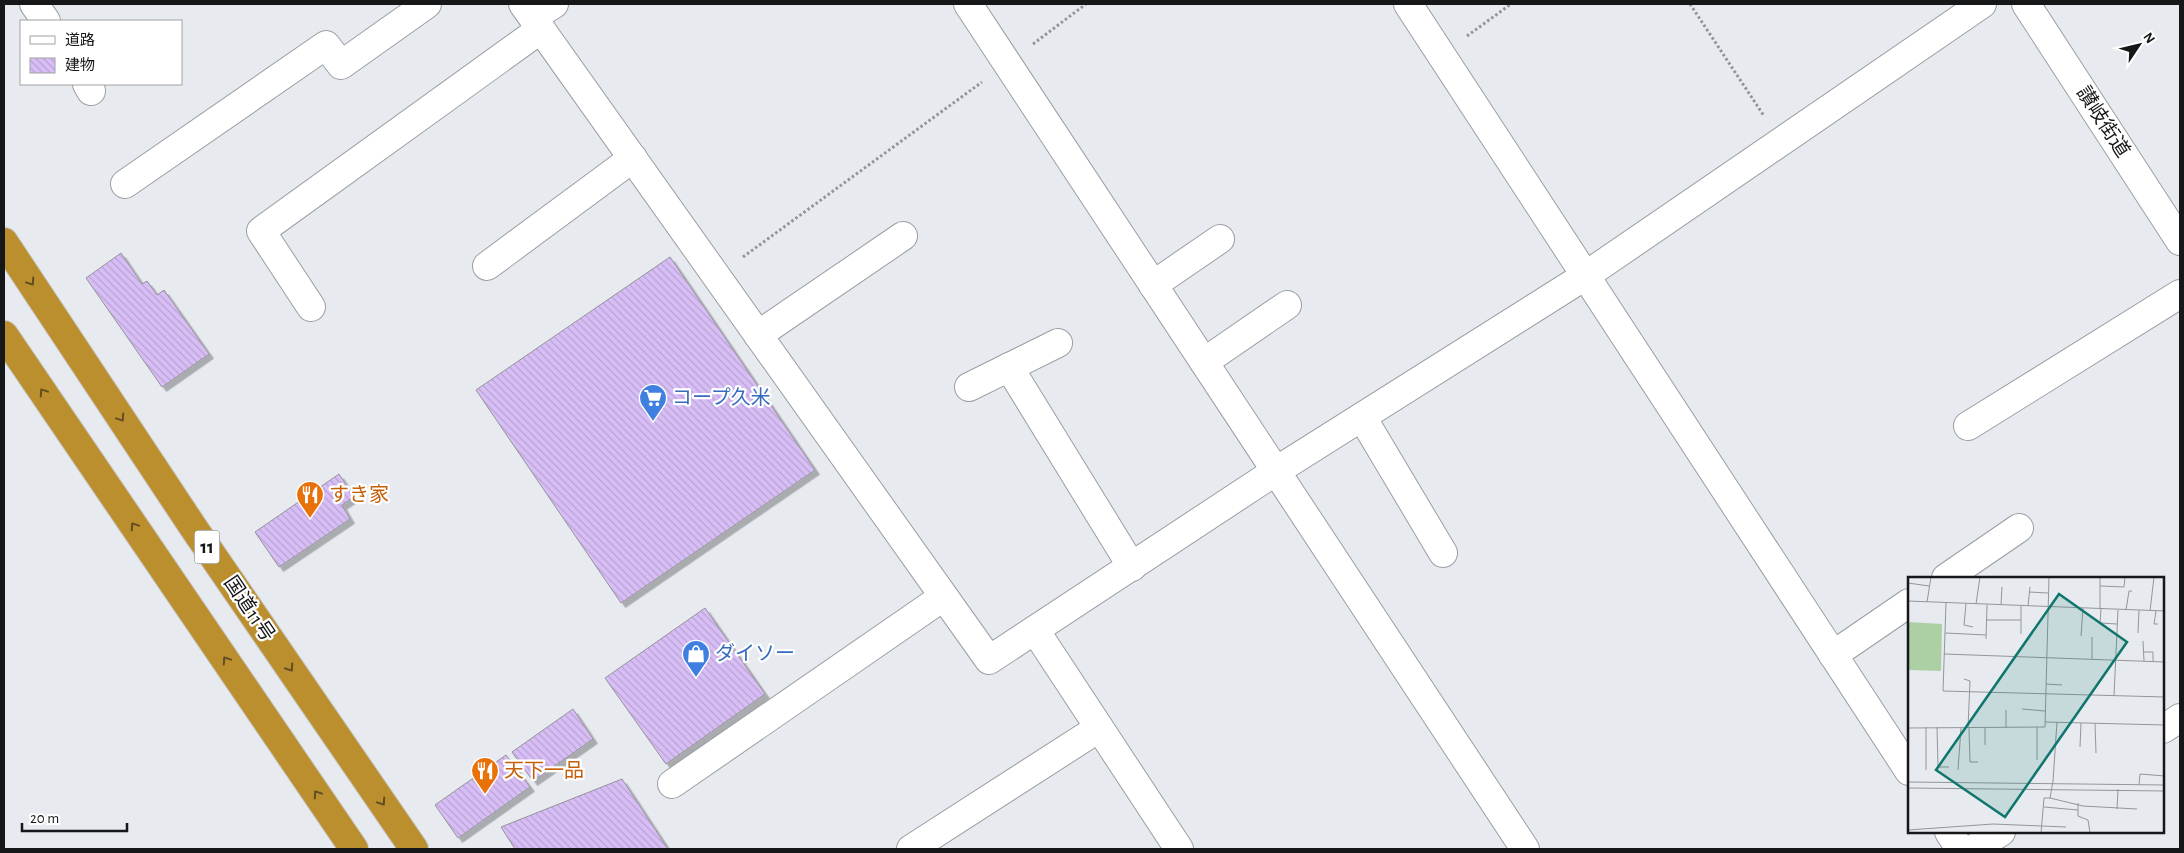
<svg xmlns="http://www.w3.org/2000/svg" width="2184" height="853" font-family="'Alegreya Sans','Noto Sans JP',sans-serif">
	<defs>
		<pattern id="building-back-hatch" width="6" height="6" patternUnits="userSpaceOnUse" patternTransform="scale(1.25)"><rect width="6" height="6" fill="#d8bef6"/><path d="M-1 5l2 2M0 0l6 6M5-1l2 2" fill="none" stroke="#b9a3d2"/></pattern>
		<filter id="shadow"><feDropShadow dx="4.5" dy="4.5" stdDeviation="0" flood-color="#0004"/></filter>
	</defs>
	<rect width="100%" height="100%" fill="#e7eaef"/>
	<g fill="url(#building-back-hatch)" stroke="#959398" filter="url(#shadow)">
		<polygon points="121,253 142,284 147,281 157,295 164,290 209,354 162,387 86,278"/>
		<polygon points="670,257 815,470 621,603 476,390"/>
		<polygon points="339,474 354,497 342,505 350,519 279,567 255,532"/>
		<polygon points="705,608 765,694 666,764 605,678"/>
		<polygon points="573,709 593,739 533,781 512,752"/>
		<polygon points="506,755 530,787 458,838 435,805"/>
		<polygon points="622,779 668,849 515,849 501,827"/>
	</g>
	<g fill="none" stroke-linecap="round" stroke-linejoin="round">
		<defs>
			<g id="minor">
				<polyline points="34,4 46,21"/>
				<polyline points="523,4 989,660 1276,471 1585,276 1982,4"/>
				<polyline points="968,4 1525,849"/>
				<polyline points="1408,4 1909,771"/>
				<polyline points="2026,4 2180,241"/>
				<polyline points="533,17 554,4"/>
				<polyline points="87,84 91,91"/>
				<polyline points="125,184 326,45 341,65 427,4"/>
				<polyline points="487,266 633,158"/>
				<polyline points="1153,285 1220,239"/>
				<polyline points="311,307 261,231 541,29"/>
				<polyline points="758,335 903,236"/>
				<polyline points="1204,362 1287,305"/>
				<polyline points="1009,367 1132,567"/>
				<polyline points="969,387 1058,343"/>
				<polyline points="1362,417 1443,553"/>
				<polyline points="1968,426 2180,294"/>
				<polyline points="1946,578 2019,528"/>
				<polyline points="1035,630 1179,849"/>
				<polyline points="1833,655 1909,603"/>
				<polyline points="2163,729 2180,718"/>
				<polyline points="672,784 943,597"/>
				<polyline points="1949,832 1960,849"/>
				<polyline points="911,849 1099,728"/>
				<polyline points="1973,849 2001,832"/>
			</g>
			<g id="highway">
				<polyline points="4,242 193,527 414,849"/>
				<polyline points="4,335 354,849"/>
			</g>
		</defs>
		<use href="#minor" stroke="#9b9ea3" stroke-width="30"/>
		<use href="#highway" stroke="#c7c7c8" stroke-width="30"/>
		<g stroke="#929598" stroke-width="3" stroke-dasharray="2.5 2.5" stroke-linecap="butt">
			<polyline points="1690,4 1764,116"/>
			<polyline points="1467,36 1511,4"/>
			<polyline points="1033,44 1086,4"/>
			<polyline points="743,257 982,82"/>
		</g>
		<use href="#minor" stroke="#fff" stroke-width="28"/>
		<use href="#highway" stroke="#bb8f2e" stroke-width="28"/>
	</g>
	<defs><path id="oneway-chevron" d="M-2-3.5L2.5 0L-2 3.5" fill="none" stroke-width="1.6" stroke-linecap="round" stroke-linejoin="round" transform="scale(1.25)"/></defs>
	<g stroke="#604d22">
		<use href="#oneway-chevron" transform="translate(31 282) rotate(56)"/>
		<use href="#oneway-chevron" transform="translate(43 392) rotate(-124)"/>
		<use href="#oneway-chevron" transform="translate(121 418) rotate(56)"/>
		<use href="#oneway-chevron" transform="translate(134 526) rotate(-124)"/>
		<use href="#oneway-chevron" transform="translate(226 660) rotate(-124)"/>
		<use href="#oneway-chevron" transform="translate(290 668) rotate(56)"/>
		<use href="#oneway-chevron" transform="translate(317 794) rotate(-124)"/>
		<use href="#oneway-chevron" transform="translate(382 802) rotate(56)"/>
	</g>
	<defs>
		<symbol id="supermarket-pin" viewBox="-11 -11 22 30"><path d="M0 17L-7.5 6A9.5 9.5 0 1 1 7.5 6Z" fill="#3f7fe0" stroke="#fff"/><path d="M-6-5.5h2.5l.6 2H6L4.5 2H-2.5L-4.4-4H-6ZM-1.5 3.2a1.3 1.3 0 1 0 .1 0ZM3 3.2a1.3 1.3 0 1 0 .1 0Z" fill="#fff"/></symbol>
		<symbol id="restaurant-pin" viewBox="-11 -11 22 30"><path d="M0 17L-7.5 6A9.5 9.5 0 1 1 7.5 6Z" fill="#e8710a" stroke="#fff"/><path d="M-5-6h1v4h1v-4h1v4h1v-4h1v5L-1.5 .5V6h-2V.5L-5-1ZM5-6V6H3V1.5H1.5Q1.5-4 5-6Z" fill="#fff"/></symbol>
		<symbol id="shop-pin" viewBox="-11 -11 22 30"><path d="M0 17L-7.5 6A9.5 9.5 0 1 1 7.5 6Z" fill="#3f7fe0" stroke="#fff"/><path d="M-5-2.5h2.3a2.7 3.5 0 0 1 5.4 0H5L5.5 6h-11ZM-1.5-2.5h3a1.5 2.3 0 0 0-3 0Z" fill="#fff"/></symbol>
	</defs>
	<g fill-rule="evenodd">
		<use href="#supermarket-pin" x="637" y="382" width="32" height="43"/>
		<use href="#restaurant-pin" x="294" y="479" width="32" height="43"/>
		<use href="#shop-pin" x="680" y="638" width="32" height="43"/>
		<use href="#restaurant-pin" x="469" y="755" width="32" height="43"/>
	</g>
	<g text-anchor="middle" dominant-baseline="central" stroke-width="4.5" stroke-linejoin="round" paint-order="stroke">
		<rect fill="#fff" stroke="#5c5d5d" stroke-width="1" x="194.5" y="530.5" width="25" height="33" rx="4"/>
		<g font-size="19" font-weight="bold" fill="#161718">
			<text x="207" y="547">11</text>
		</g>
		<g font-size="20" fill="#161718" stroke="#fff">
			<text transform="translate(2103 122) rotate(57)">讃岐街道</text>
			<text transform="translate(249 609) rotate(56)">国道11号</text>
		</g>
		<g font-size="20" fill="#366cbe" stroke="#fff" text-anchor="start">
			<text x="672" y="398">コープ久米</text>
			<text x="715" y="654">ダイソー</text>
		</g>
		<g font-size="20" fill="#c56008" stroke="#fff" text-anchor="start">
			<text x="329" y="495">すき家</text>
			<text x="504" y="771">天下一品</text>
		</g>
	</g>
	<g transform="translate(1908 577)">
		<rect width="256" height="256" fill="#e7eaef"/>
		<path d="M0,45L34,47L33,94L0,93Z" fill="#accfa4"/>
		<path fill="none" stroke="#939699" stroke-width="1" d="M192,0V32M0,6L21,9M192,9L216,10L217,0M121,15L140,16M0,24L257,34M19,25L23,0M38,26L35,114L257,120M58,27L56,48L65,50M68,27L72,0M93,28L94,10M113,29V57M120,29L122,10M193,32L192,46L209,47M218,33L221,14H224M242,34L246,0M248,34L246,47H250M78,43H113M37,56L78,58M230,56L231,33M173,59L175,31M78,62L79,28M235,64L236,84M236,75H245V84M36,77L257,85M184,82V60M56,102L62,104L60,151M138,107L154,108M206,119L210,33M114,132L137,134M137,145L257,148M187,146L188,176M18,150V193M29,150L30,190H41M0,151L137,150L141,0M61,151L62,185H70M77,151V168M98,151V133M172,170L173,146M129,183V150M50,193L53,151M0,205L257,208M231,208L232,197L257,199M0,211L257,214M142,221L175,229L229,232M170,226V239L180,243L182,256M136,230L170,233M209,232L210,212M0,253L85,247L158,250M133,256L136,221H142L145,204L149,145"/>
		<path fill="#0f766e" fill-opacity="0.15" stroke="#0f766e" stroke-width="2.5" d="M151,17L219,65L97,240L28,193Z"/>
		<rect width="256" height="256" fill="none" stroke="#161718" stroke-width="2.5"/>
	</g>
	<rect width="2184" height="853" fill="none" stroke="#161718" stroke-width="10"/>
	<rect x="20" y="20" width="162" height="65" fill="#ffffff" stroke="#a2a2a3"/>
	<rect x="30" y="36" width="25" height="8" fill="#ffffff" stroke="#a2a2a3"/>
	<text x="65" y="45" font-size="15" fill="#161718">道路</text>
	<rect x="30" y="58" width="25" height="15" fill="url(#building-back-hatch)" stroke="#a2a2a3"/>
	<text x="65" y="70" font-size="15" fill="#161718">建物</text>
	<g transform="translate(2139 45) rotate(55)" stroke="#ffffff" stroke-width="4" paint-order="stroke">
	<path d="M0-4L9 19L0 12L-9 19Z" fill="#161718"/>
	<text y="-8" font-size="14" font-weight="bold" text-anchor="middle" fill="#161718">N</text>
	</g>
	<path d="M22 823v8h105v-8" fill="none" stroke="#161718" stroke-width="2.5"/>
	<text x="30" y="823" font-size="15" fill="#161718" stroke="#ffffff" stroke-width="4" paint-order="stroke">20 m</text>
</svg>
